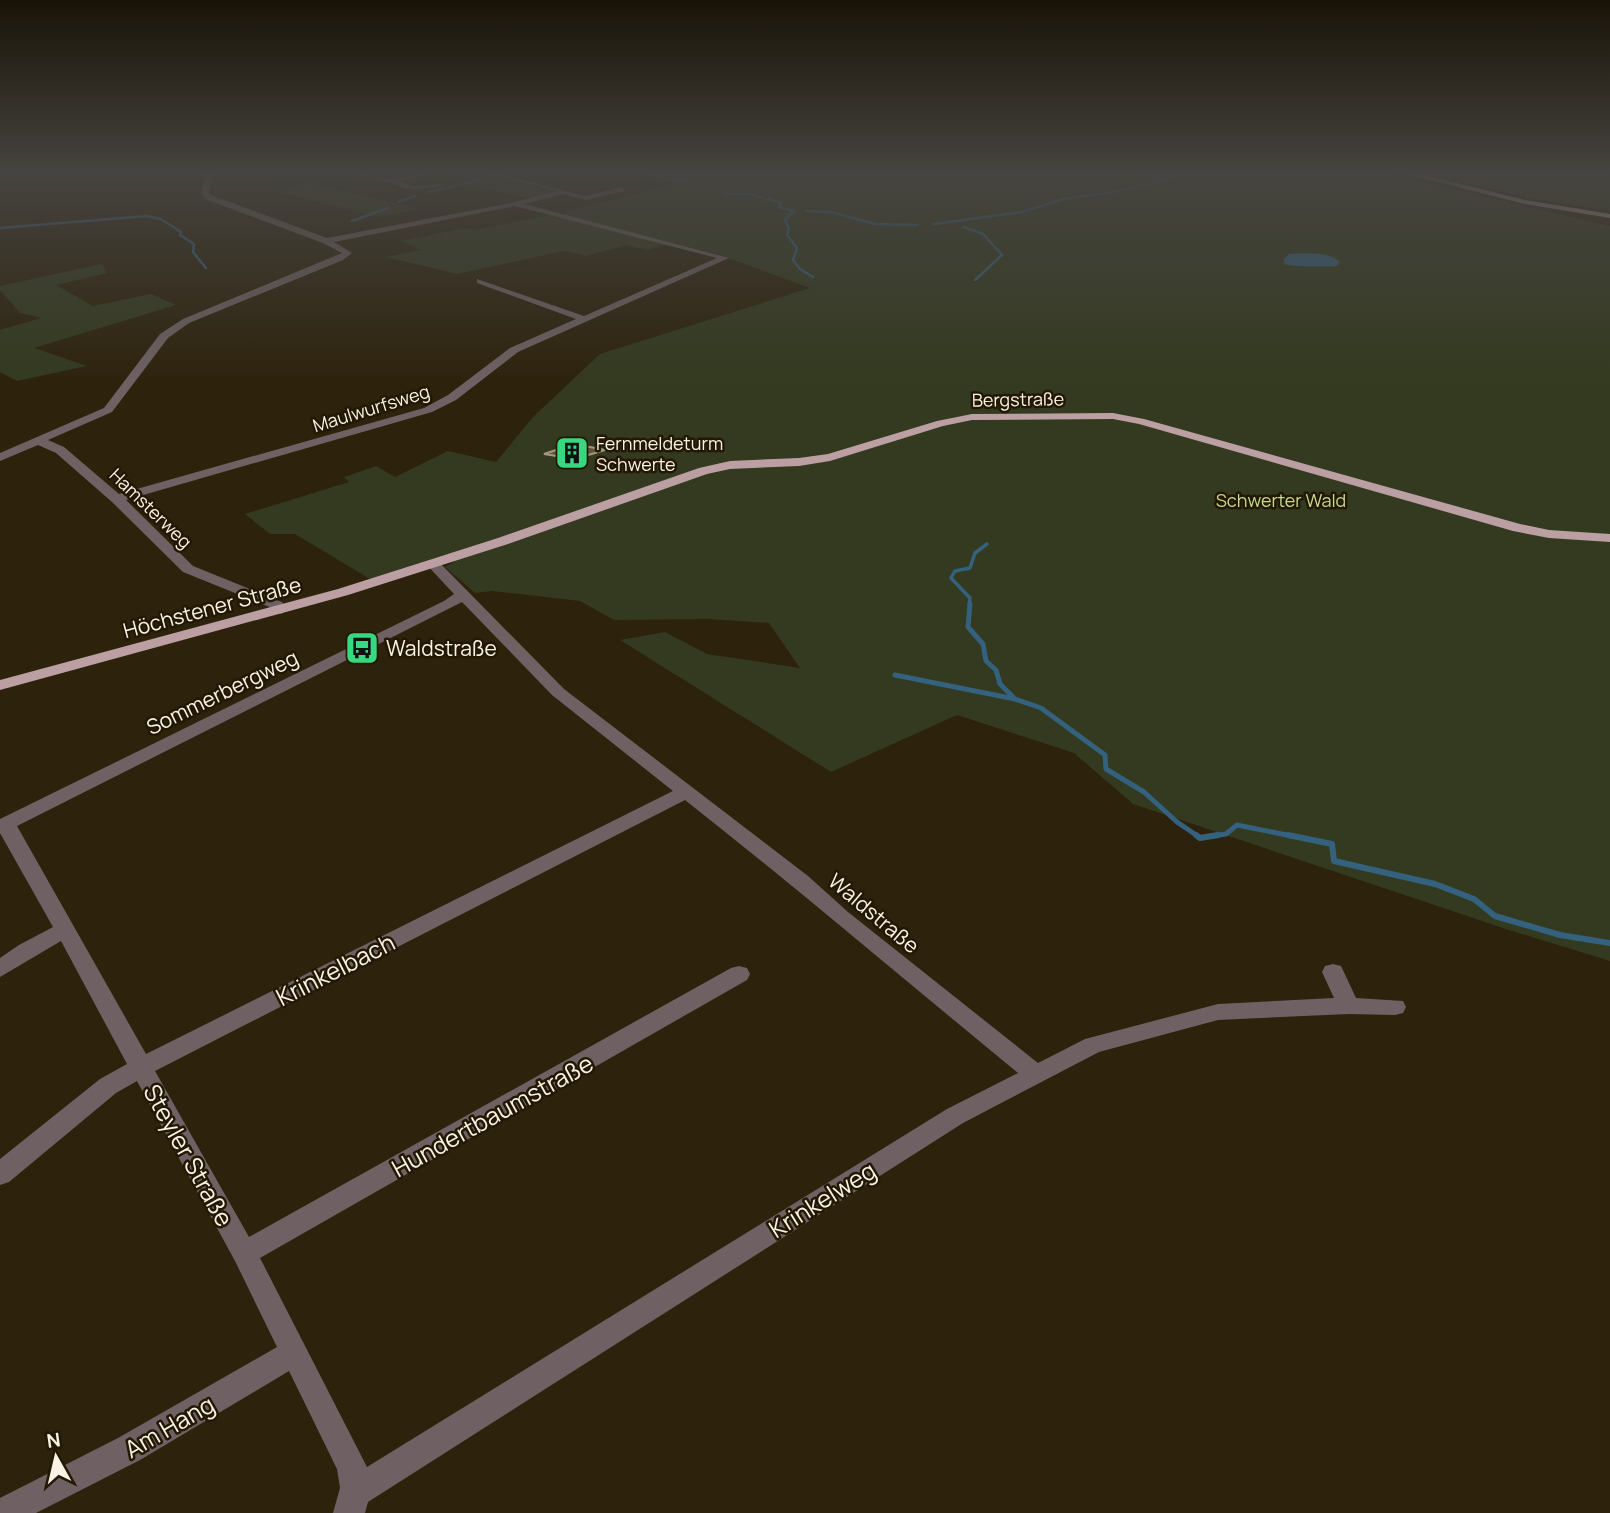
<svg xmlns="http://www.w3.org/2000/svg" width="1610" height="1513" font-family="Manrope,sans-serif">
	<rect width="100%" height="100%" fill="#2d220c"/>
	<g fill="#333a1f">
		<polygon points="652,172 1379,172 1610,226 1610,961 1509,930 1133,804 1074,753 957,715 831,772 620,640 665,632 707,654 800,668 769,623 708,619 614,620 580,601 492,591 475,593 445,567 455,561 447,554 370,579 295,534 270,534 245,514 349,482 344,477 376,466 395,477 448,451 496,462 533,417 600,354 810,288 723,256 565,216 565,212 672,184"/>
		<polygon points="1422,172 1610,172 1610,211 1529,198"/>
		<polygon points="493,178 556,191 534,199 462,184"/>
		<polygon points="310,183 420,209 378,217 280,192"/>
		<polygon points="551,215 667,244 647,250 626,245 586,256 564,251 457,274 387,257 421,250 401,241 466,228 474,230"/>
		<polygon points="102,264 107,273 56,285 93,306 151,294 176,305 34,348 87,366 17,381 0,372 0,330 41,318 20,313 0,290 0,286"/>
	</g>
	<path fill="#33617e" d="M1289,254C1304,253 1329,251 1340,262L1337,266C1323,267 1297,267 1284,264V259Z"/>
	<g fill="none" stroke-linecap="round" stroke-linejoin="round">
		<g stroke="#33617e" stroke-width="2.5">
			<polyline points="643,172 674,181 687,179"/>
			<polyline points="1197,173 1238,174"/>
			<polyline points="1244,174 1269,175"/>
			<polyline points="695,184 698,181"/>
			<polyline points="429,192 491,177"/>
			<polyline points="725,194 749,194 781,203 779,207 794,211"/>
			<polyline points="398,202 415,196"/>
			<polyline points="794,211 785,220 789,229 787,235 797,248 793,260 800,269 813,277"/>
			<polyline points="806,211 831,212 875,224 918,225"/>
			<polyline points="352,221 388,208"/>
			<polyline points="934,224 1022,212 1063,199 1114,192 1197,172"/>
			<polyline points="964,227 983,234 1002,255 975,280"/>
			<polyline points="0,228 147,216 161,219 181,232 180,235 194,244 193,252 206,268"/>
		</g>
		<polyline stroke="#33617e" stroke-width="3.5" points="969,605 970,598 951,578 955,571 970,568 975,553 987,544"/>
		<g stroke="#33617e" stroke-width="5">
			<polyline points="970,604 968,627 983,644 986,661 996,670 1000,684 1015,699 1041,708 1105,755 1106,769 1144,792 1177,822 1199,837"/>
			<polyline points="895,675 1015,699"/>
			<polyline points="1206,837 1226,834 1237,825 1297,837"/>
		</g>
		<g stroke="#33617e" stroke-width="6">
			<polyline points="1196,835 1200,838 1218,835"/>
			<polyline points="1288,835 1332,844 1334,861 1435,884 1474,899 1495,916 1560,935 1610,943"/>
		</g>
	</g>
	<polygon fill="#61543d" stroke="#a6987f" stroke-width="2" points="574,444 580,445 605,450 575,459 544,454"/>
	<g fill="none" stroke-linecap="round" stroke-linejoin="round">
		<g fill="#6f6163" fill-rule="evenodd">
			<path d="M207,172H214L209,192L211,195L327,238L511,203L557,191L478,172H493L585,196L622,187L625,191L585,200L564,194L524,204L729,258L518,352L456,400L432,412L126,500L193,566L282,602L288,610L281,614L272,608L183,572L112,502L56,453L38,445L0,461V453L104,408L160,334L183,319L342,253L323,243L205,199L201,192ZM515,206L717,258L584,316L477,279V283L576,319L510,348L448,395L424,408L119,494L64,447L48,440L112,412L168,338L189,323L343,260L352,253L334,242Z"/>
			<path d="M350,172C364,172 376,178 389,179C403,181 419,172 434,172L400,182L414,186L440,184L444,186L414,190Z"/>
			<path d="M433,560L438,561L564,689L808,876L848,912L1038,1063L1085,1039L1218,1004L1334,998L1322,972L1325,966L1333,964L1341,966L1356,998L1403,1001L1406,1007L1403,1013L1395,1015L1349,1014L1218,1020L1099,1052L963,1123L368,1502L365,1513H333L340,1488L337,1469L289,1371L140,1460L36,1513H0V1498L118,1438L277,1347L235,1261L137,1081L116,1093L9,1182L0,1185V1159L100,1079L127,1064L61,941L0,977V958L19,945L53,927L0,833V819L444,601L454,594L426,564ZM462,602L552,695L673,791L146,1054L17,826ZM685,800C797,888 907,982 1018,1073L947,1109L367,1467L260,1258L747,980L750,974L747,968L739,966L731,968L249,1237L155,1071Z"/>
		</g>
		<g fill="#bb9fa3" fill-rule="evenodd">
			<polygon points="1399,172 1413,172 1525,200 1610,214 1610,218 1525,204"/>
			<polygon points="1113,413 1144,419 1520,524 1549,530 1610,534 1610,542 1549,538 1513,531 1139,424 1113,419 972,420 943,426 830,461 799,466 730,469 707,474 508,544 348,595 0,690 0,680 338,589 498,538 699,468 730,461 799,458 828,454 937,421 972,414"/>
		</g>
	</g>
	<linearGradient id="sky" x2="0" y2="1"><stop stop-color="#191307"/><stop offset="0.45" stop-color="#464440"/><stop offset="1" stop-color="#464440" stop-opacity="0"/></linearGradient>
	<rect width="1610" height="384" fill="url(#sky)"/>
	<defs>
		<symbol id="building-square" viewBox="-11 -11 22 22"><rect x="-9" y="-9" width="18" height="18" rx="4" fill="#38d880" stroke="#231803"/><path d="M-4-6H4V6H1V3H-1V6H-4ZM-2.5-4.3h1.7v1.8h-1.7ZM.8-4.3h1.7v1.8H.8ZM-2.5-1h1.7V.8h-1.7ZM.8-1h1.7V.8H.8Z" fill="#111"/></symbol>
		<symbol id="bus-square" viewBox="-11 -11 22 22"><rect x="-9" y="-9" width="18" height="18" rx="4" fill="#38d880" stroke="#231803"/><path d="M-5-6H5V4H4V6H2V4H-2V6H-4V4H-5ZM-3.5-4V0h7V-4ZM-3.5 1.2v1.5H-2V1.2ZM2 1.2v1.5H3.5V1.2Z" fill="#111"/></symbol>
	</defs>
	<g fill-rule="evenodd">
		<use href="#building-square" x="553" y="434" width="38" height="38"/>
		<use href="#bus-square" x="343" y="629" width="38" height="38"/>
	</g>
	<g text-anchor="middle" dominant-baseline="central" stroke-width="5" stroke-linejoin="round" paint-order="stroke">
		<g font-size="18" fill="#f9f2e5" stroke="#231803">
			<text transform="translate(1018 399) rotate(-1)">Bergstraße</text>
			<text transform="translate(371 408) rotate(-17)">Maulwurfsweg</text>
			<text transform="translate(151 508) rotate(44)">Hamsterweg</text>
		</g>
		<g font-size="18" fill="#f9f2e5" stroke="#231803" text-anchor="start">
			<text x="596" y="443">Fernmeldeturm<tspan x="596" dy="21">Schwerte</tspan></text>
		</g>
		<g font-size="18" fill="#c6da8f" stroke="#231803">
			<text x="1281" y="500">Schwerter Wald</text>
		</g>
		<g font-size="21" fill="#f9f2e5" stroke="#231803">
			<text transform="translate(212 607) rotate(-15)">Höchstener Straße</text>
			<text transform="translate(222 692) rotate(-26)">Sommerbergweg</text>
			<text transform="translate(874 913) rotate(40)">Waldstraße</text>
		</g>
		<g font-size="21" fill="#f9f2e5" stroke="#231803" text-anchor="start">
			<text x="386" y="648">Waldstraße</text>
		</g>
		<g font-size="24" fill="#f9f2e5" stroke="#231803">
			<text transform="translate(335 969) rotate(-27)">Krinkelbach</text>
			<text transform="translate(492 1115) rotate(-29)">Hundertbaumstraße</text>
			<text transform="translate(189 1155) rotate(61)">Steyler Straße</text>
			<text transform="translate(822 1199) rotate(-32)">Krinkelweg</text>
			<text transform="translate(169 1426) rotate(-30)">Am Hang</text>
		</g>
	</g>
	<g transform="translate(56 1457) rotate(352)" stroke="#231803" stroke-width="5" paint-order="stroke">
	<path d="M0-5L12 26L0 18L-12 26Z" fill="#f9f2e5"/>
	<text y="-10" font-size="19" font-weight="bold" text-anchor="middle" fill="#f9f2e5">N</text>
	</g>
</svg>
